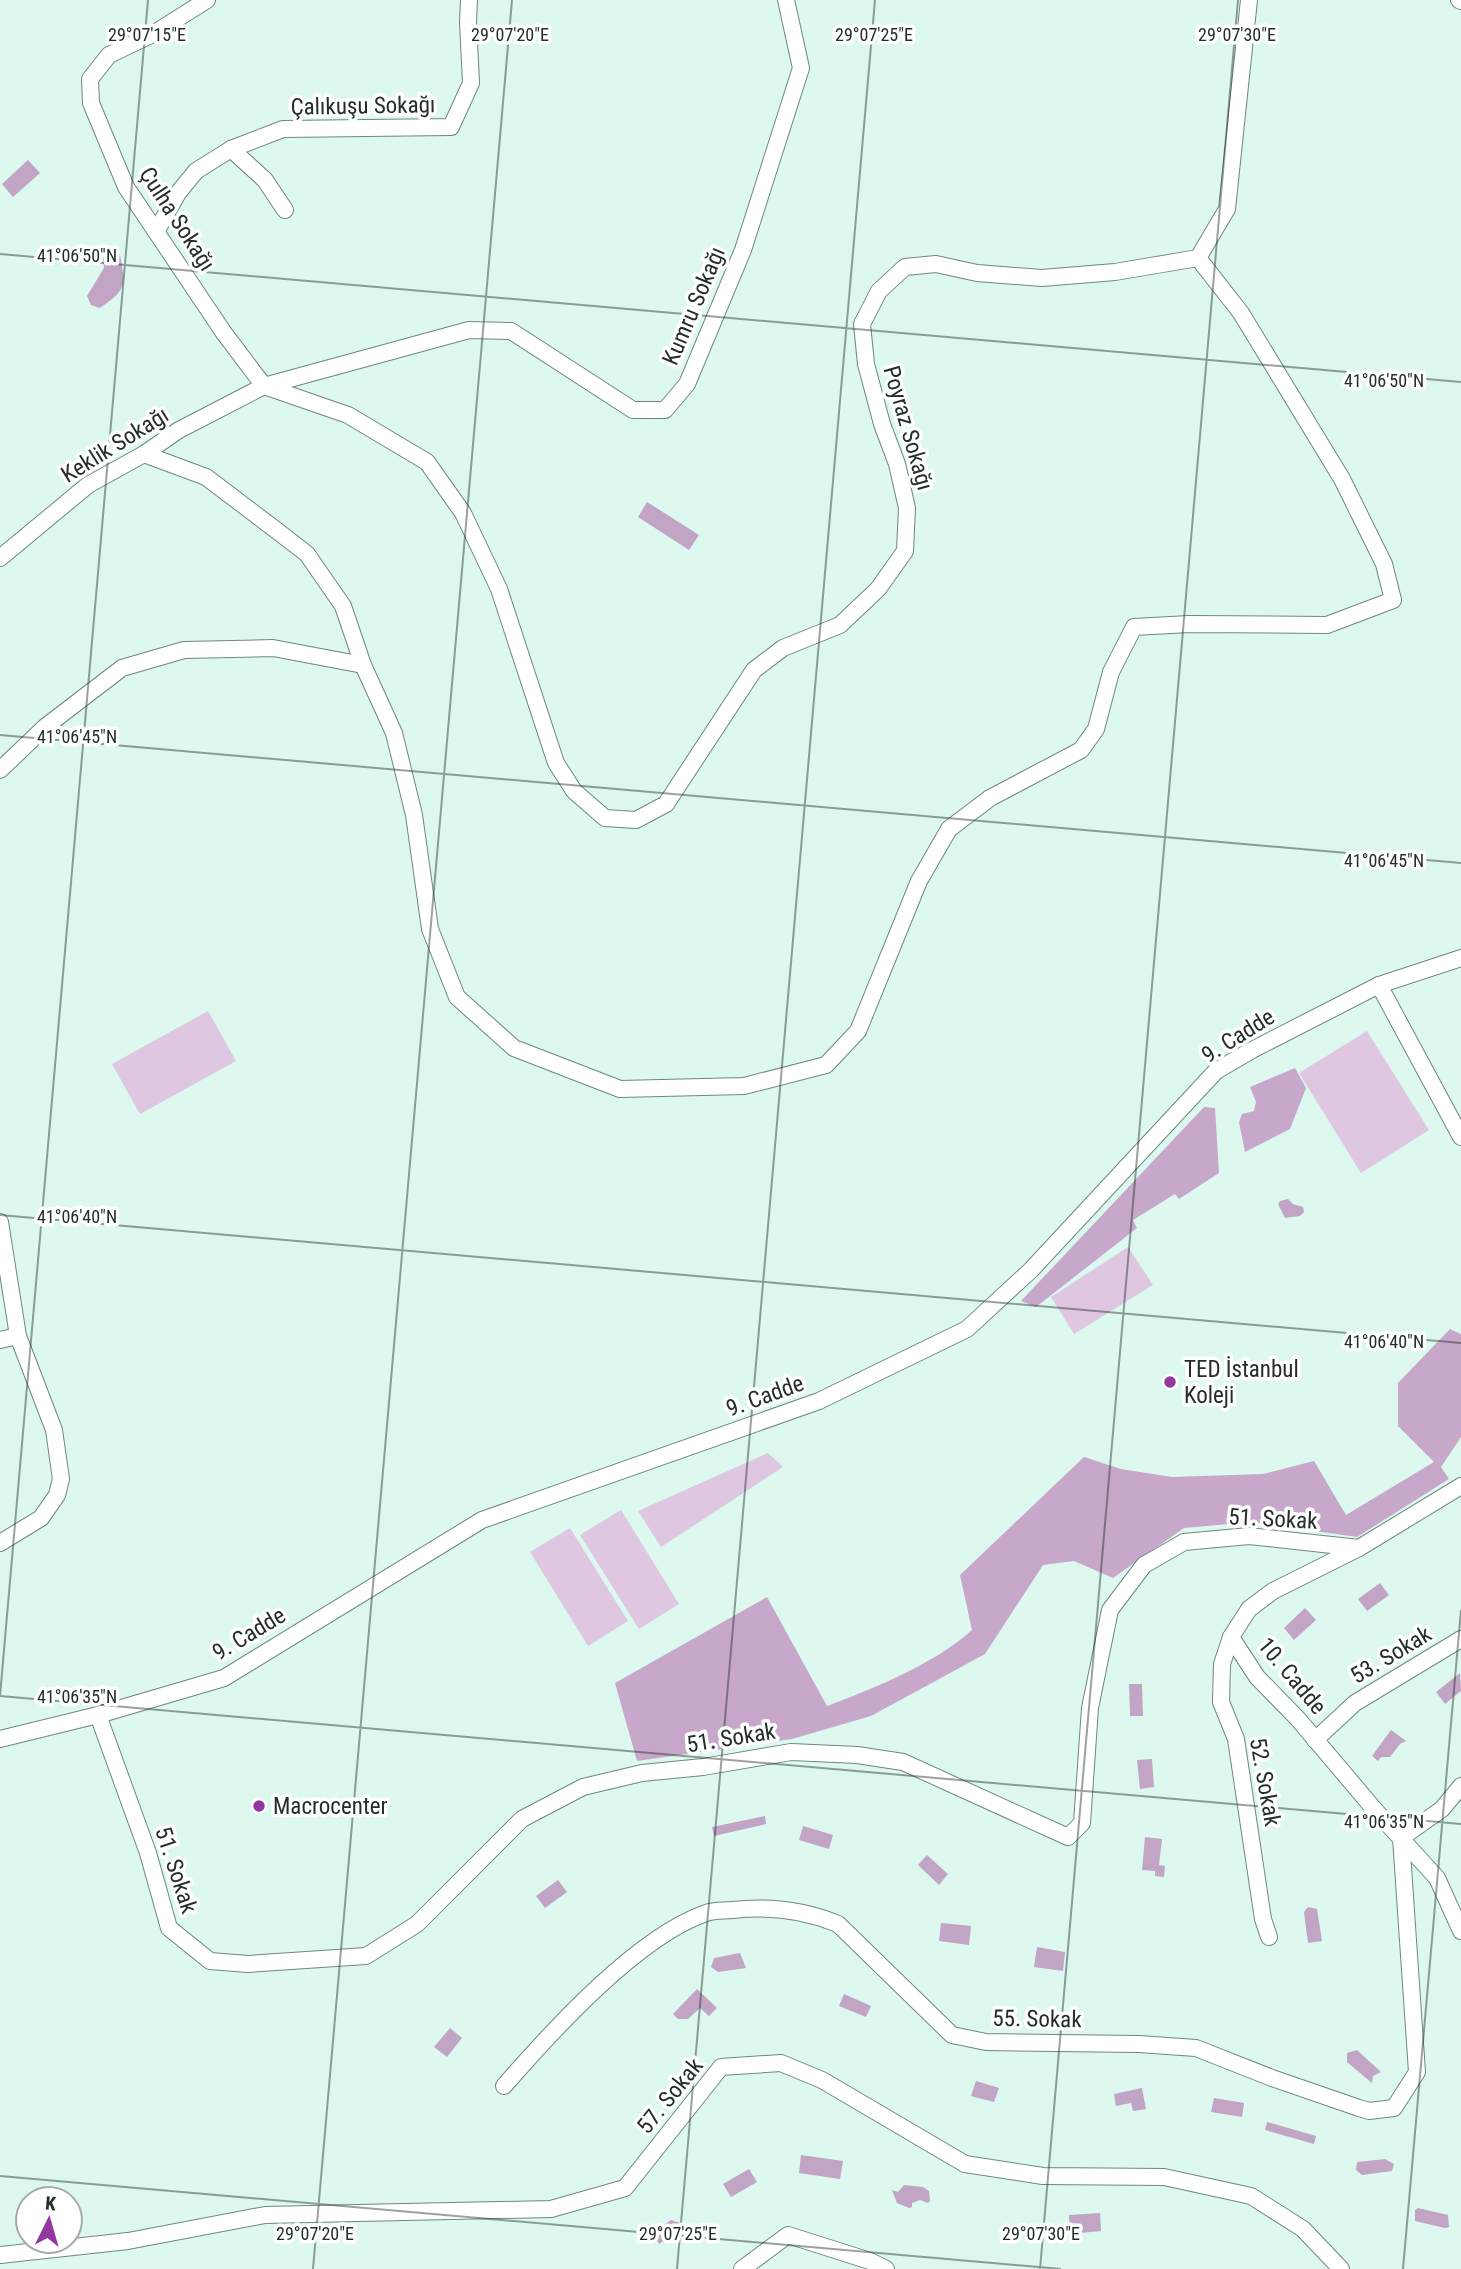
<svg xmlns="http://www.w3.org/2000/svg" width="1461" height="2269" font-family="'Roboto Condensed',sans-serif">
	<rect width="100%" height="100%" fill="#dcf8ef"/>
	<g fill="#dfc7e1">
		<polygon points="208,1011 236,1061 140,1114 112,1064"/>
		<polygon points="1367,1031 1429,1130 1361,1173 1299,1073"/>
		<polygon points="1128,1247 1153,1285 1074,1334 1051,1297"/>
		<polygon points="768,1453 783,1467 661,1547 638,1511"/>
		<polygon points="621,1510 679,1604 639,1629 580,1535"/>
		<polygon points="570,1528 628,1621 588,1646 530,1552"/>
	</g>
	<g fill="#c7a8ca">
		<polygon points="1295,1068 1306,1088 1290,1129 1245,1152 1239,1122 1242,1114 1254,1111 1256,1102 1250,1087"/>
		<polygon points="1204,1107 1215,1108 1219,1173 1179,1199 1175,1194 1133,1220 1137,1228 1036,1307 1021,1301"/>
		<path d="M1450,1329L1461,1334V1437L1441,1467L1449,1479L1357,1537L1251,1522L1184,1528L1113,1578L1074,1561L1043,1565L985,1654L871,1716L792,1739L637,1761L615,1683L767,1597L827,1706C873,1689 936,1663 972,1630L960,1575L1084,1457L1121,1469L1172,1477L1263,1474L1314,1461L1346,1515L1434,1462L1398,1426V1383Z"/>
	</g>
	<g fill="#c2a4c5">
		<polygon points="28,160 40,173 13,197 2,184"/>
		<path d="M117,250C121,256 121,260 122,267C127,290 118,295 100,308L91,305L87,296L104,268L103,259L108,251Z"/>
		<polygon points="647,502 699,535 689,550 638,517"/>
		<polygon points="1288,1199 1293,1204 1303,1207 1304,1212 1300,1216 1285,1218 1278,1204 1280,1201"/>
		<polygon points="1380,1583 1389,1595 1367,1611 1358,1599"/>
		<polygon points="1305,1608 1316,1620 1294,1640 1284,1628"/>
		<polygon points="1460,1673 1461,1691 1445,1704 1436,1692"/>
		<polygon points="1129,1684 1142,1684 1143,1716 1130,1716"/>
		<polygon points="1391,1730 1406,1741 1400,1744 1390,1757 1381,1757 1378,1761 1372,1756"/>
		<polygon points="1152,1759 1154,1787 1140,1789 1137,1760"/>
		<polygon points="765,1816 766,1824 714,1836 712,1827"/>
		<polygon points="803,1826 833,1835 829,1849 799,1840"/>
		<polygon points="1145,1837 1162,1839 1159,1865 1165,1866 1164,1877 1155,1876 1155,1871 1142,1870"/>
		<polygon points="927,1855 948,1874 939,1885 918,1865"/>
		<polygon points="558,1880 567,1892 545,1908 536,1896"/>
		<polygon points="1308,1907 1317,1909 1322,1941 1308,1943 1304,1912"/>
		<polygon points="941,1923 971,1926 969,1945 939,1941"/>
		<polygon points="1037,1947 1065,1952 1063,1971 1034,1967"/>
		<polygon points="740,1953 746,1968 718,1972 711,1967 714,1958"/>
		<polygon points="697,1989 717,2008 709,2016 700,2008 688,2019 678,2019 673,2014"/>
		<polygon points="844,1994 871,2006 866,2017 839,2006"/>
		<polygon points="450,2028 462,2038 447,2057 434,2047"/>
		<polygon points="1357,2050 1381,2072 1373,2076 1372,2083 1347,2062 1347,2053"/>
		<polygon points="976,2081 999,2088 994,2102 971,2096"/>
		<polygon points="1142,2088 1146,2109 1133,2111 1131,2103 1116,2106 1114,2094"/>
		<polygon points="1214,2098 1244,2103 1242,2117 1211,2112"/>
		<polygon points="1267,2122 1316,2136 1314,2144 1265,2130"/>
		<polygon points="801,2155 843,2161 840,2179 799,2173"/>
		<polygon points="1385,2159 1394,2164 1392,2171 1362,2175 1356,2170 1357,2162"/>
		<polygon points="749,2169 757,2182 731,2197 723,2184"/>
		<polygon points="904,2185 923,2187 929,2191 930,2201 928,2203 920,2200 912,2203 912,2207 909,2208 897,2203 892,2190 898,2192"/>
		<polygon points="1418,2208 1448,2215 1449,2227 1445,2228 1415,2221 1415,2210"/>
		<polygon points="1100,2213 1101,2231 1070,2234 1069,2215"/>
		<polygon points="671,2220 680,2223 682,2231 676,2240 668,2238 659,2244 653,2232"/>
	</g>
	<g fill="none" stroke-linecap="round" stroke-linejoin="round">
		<defs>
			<g id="street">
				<polyline points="207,0 153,34 109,55 90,79 91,103 126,187 224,333 264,386"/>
				<polyline points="1459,0 1461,1"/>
				<polyline points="231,149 265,180 285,210"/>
				<polyline points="157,230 178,193 196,171 231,149 283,129 451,127 471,83 468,22 469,0"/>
				<polyline points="264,386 348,415 427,462 463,513 499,589 556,763 574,791 605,818 636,820 666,804 754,670 783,648 840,625 878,589 905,551 907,508 897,464 882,424 866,364 862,324 879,291 905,267 936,264 977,273 1042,278 1115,272 1198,258 1227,209 1249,0"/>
				<polyline points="144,454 206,477 276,530 307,554 343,606 363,665 394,733 414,815 430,929 457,997 514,1048 620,1089 744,1086 826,1065 858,1031 919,881 949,829 990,798 1081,750 1096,729 1111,672 1134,627 1189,624 1327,625 1393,600 1384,564 1342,479 1241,313 1198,258"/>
				<polyline points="0,558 88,485 144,454 179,430 264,386 469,330 511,331 633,410 665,410 687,384 743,250 801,68 786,0"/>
				<polyline points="0,770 45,727 122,668 184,650 273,648 363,665"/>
				<polyline points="1379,985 1461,1137"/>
				<polyline points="0,1222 18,1336 54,1430 61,1479 57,1495 41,1518 0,1543"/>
				<polyline points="0,1340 18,1336"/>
				<polyline points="1461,1486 1359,1548 1273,1591 1249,1609 1231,1637 1257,1677 1298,1719 1374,1809 1437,1878 1461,1931"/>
				<polyline points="1231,1637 1222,1664 1221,1702 1236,1739 1263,1919 1269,1937"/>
				<polyline points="98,1715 148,1853 169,1928 210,1961 248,1964 366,1956 417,1924 522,1819 583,1787 642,1773 703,1767 791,1752 857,1755 903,1762 1068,1837 1082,1823 1090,1708 1110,1610 1144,1565 1184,1542 1249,1536 1359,1548"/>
				<polyline points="0,1739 98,1715 224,1678 482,1520 819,1401 967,1329 1031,1270 1216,1071 1252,1050 1379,985 1461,958"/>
				<polyline points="1315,1740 1355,1703 1461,1639"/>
				<path d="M504,2086C552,2031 637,1937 706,1913C714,1910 724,1911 733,1910C769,1906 804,1910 838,1924L952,2035L986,2042L1139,2044L1196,2048L1272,2078L1359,2108L1369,2111L1394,2108L1417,2072L1401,1838L1442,1809L1461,1786"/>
				<polyline points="0,2255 128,2241 265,2215 551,2209 625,2188 721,2067 781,2063 822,2080 965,2164 1043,2176 1164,2177 1251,2196 1303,2229 1341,2269"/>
				<polyline points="742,2269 788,2235 870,2261 886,2269"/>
			</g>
		</defs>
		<use href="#street" stroke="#6e877f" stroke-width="18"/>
		<use href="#street" stroke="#fff" stroke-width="16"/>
	</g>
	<path fill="none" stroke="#232e2b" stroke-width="2" stroke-opacity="0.45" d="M0,254L1461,382M0,735L1461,863M0,1215L1461,1343M0,1696L148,0M0,1696L1461,1824M0,2176L1061,2269M313,2269L512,0M677,2269L875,0M1040,2269L1238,0M1403,2269L1461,1610"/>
	<g fill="#9537a1" stroke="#fefefe" stroke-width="2.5">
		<circle cx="1170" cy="1382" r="7"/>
		<circle cx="259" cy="1806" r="7"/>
	</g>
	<g text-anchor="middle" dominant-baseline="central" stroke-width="7" stroke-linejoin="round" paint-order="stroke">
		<g font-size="23" fill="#232e2b" stroke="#fefefe">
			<text transform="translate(363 106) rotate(-1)">Çalıkuşu Sokağı</text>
			<text transform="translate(177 219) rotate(57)">Çulha Sokağı</text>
			<text transform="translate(694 306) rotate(-67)">Kumru Sokağı</text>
			<text transform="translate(908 428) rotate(74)">Poyraz Sokağı</text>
			<text transform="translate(115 445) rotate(-32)">Keklik Sokağı</text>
			<text transform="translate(1238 1036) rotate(-32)">9. Cadde</text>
			<text transform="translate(765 1396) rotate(-20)">9. Cadde</text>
			<text transform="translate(1273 1519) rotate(3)">51. Sokak</text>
			<text transform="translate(249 1634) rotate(-31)">9. Cadde</text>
			<text transform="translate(1391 1655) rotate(-31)">53. Sokak</text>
			<text transform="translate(1292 1676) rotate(50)">10. Cadde</text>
			<text transform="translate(731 1738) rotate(-9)">51. Sokak</text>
			<text transform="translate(1265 1782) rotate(80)">52. Sokak</text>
			<text transform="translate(176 1870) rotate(72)">51. Sokak</text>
			<text transform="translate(1037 2019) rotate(1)">55. Sokak</text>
			<text transform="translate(670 2096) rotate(-51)">57. Sokak</text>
		</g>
		<g font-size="23" fill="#232e2b" stroke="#fefefe" text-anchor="start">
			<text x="1184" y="1369">TED İstanbul<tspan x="1184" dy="26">Koleji</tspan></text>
			<text x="273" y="1806">Macrocenter</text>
		</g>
	</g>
	<g font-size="18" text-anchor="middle" fill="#232e2b" stroke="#fefefe" stroke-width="7" stroke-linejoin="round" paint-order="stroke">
		<text x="510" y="41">29°07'20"E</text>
		<text x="874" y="41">29°07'25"E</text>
		<text x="1237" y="41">29°07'30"E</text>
		<text x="147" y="41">29°07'15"E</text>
		<text x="77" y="262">41°06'50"N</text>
		<text x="1384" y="387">41°06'50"N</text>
		<text x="77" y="743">41°06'45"N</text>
		<text x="1384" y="867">41°06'45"N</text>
		<text x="77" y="1223">41°06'40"N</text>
		<text x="1384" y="1348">41°06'40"N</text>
		<text x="77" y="1703">41°06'35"N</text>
		<text x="1384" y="1828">41°06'35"N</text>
		<text x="315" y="2240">29°07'20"E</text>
		<text x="678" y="2240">29°07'25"E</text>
		<text x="1041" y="2240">29°07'30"E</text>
	</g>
	<g transform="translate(49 2220) rotate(5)"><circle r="33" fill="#fefefe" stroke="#a6abaa" stroke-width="2"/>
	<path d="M0-5L12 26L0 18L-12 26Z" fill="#9537a1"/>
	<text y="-10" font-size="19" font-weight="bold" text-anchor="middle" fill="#232e2b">K</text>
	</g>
</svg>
